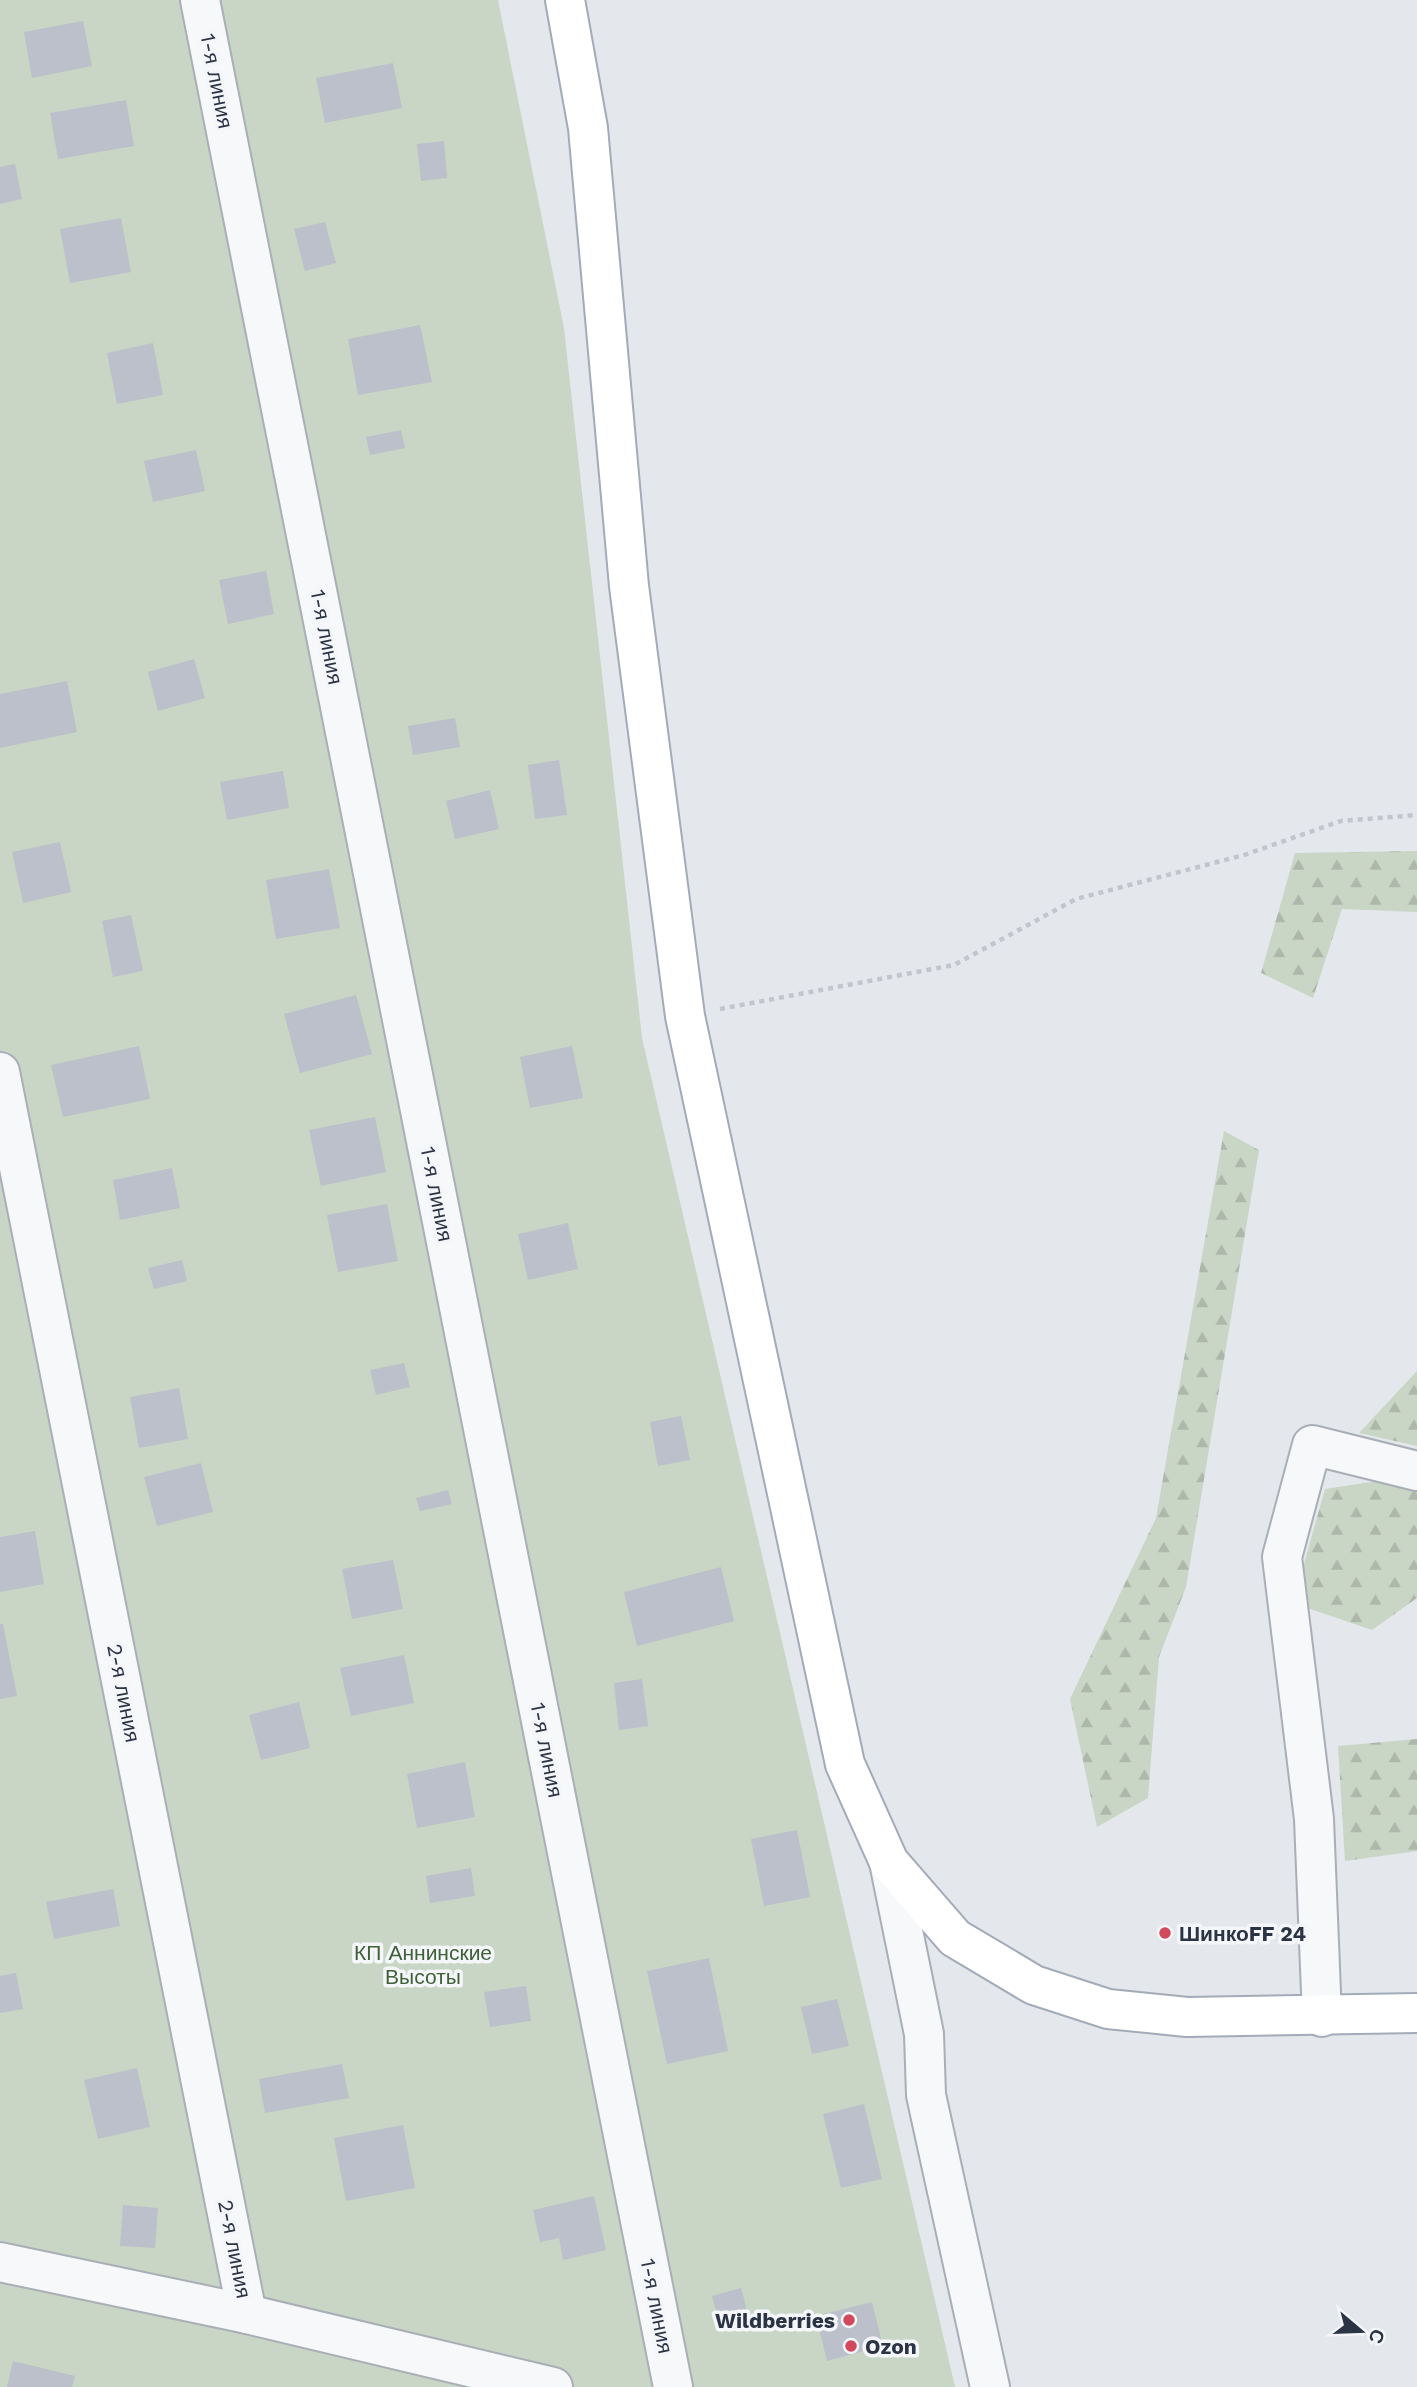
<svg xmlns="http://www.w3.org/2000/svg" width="1417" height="2387" font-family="'Work Sans',sans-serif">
	<defs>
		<pattern id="forest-firs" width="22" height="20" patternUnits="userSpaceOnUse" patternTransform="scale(1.75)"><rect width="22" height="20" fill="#c9d6c5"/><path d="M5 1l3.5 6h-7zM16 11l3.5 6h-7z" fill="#adb8ab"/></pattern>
	</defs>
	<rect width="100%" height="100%" fill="#e4e7ec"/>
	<g fill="url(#forest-firs)">
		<polygon points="1417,851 1417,912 1342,909 1313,998 1261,973 1295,853"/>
		<polygon points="1224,1131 1259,1150 1186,1587 1159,1657 1148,1798 1097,1827 1070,1699 1156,1518"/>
		<polygon points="1417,1371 1417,1446 1359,1433"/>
		<polygon points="1390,1479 1417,1489 1417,1598 1372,1630 1293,1603 1325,1489"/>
		<polygon points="1417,1739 1417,1851 1345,1861 1338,1746"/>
	</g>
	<polygon fill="#c9d6c5" points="0,0 498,0 564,328 642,1038 955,2387 0,2387"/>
	<g fill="#bbc0ca">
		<polygon points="83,21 92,66 32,78 24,32"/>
		<polygon points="393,63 402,108 325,123 316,78"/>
		<polygon points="126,100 134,146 58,159 50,113"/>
		<polygon points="444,141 447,178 421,181 417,144"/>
		<polygon points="15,164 22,199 0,204 0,167"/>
		<polygon points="121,218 131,272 70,283 60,229"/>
		<polygon points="325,222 336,263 305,271 294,229"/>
		<polygon points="420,325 432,382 358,395 348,339"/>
		<polygon points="153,343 163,395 117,404 107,353"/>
		<polygon points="401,430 405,448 370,455 366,437"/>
		<polygon points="196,450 205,491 153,502 144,461"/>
		<polygon points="266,571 274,614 228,624 219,580"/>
		<polygon points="194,659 205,698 158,711 148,672"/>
		<polygon points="67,681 77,732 0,748 0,694"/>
		<polygon points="455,718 460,747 413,755 408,726"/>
		<polygon points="559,760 567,815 535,819 528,765"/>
		<polygon points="283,771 289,808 227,820 220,782"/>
		<polygon points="490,790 499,829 455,839 446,801"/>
		<polygon points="60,842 71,892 23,903 12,852"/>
		<polygon points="329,869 340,928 276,939 266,880"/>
		<polygon points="131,915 143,971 113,977 102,921"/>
		<polygon points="356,995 372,1054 300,1073 284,1014"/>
		<polygon points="139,1046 150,1099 63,1117 51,1065"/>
		<polygon points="572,1046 583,1098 530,1108 520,1057"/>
		<polygon points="375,1117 386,1172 321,1186 309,1130"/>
		<polygon points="172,1168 180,1208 120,1220 113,1180"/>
		<polygon points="387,1204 398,1261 338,1272 327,1215"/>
		<polygon points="568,1223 578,1269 528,1280 518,1234"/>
		<polygon points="182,1260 187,1281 154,1289 148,1268"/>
		<polygon points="404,1363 410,1387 376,1395 370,1370"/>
		<polygon points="179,1388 188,1439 139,1448 130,1397"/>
		<polygon points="681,1416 690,1460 658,1466 650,1422"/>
		<polygon points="201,1463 213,1512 157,1526 144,1477"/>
		<polygon points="448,1490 452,1504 420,1511 416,1498"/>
		<polygon points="35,1531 44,1584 0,1592 0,1537"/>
		<polygon points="393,1560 403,1609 352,1619 342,1569"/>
		<polygon points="721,1567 734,1621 637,1646 624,1592"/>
		<polygon points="0,1624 3,1624 17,1696 0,1699"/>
		<polygon points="404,1655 414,1703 351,1716 340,1668"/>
		<polygon points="642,1679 648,1726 619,1730 614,1683"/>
		<polygon points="299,1702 310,1748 261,1760 249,1715"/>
		<polygon points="465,1762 475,1817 417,1828 407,1774"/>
		<polygon points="797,1830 810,1897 764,1906 751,1839"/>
		<polygon points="471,1868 475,1896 430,1903 426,1876"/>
		<polygon points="113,1889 120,1926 54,1939 46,1902"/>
		<polygon points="709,1958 728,2051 667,2064 647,1971"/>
		<polygon points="16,1973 23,2009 0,2013 0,1976"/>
		<polygon points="526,1986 531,2021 490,2027 484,1992"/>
		<polygon points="837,1999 849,2046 812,2054 801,2007"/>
		<polygon points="342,2064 349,2098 265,2113 259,2079"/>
		<polygon points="137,2068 150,2127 98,2139 84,2080"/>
		<polygon points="864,2104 882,2179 841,2188 823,2114"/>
		<polygon points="403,2125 415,2188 346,2201 334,2138"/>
		<polygon points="594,2196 606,2250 563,2260 559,2238 540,2242 533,2210"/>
		<polygon points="123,2205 158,2208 155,2248 120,2246"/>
		<polygon points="741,2288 748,2314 719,2322 712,2296"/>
		<polygon points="872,2302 883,2346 827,2361 816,2316"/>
		<polygon points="13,2361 75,2376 72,2387 7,2387"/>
	</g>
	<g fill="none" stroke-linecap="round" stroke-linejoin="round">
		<defs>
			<g id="minor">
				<polyline points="200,0 673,2387"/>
				<polyline points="0,1072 247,2314"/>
				<polyline points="889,1862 924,2034 926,2095 990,2387"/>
				<polyline points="1322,2017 1314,1819 1282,1557 1312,1445 1417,1471"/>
				<polyline points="0,2262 247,2314 553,2387"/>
			</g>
			<polyline id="major" points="565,0 588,128 629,586 685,1016 845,1764 889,1862 955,1938 1034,1985 1108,2009 1187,2017 1417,2013"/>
		</defs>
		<use href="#minor" stroke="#a9aeb7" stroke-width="42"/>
		<use href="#major" stroke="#a3abb8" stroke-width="42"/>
		<polyline stroke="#c2c5cb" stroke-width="4.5" stroke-dasharray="5 5" stroke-linecap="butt" points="720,1009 954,965 1076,899 1244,855 1341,821 1417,815"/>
		<use href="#minor" stroke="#f7f8fa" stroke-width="38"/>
		<use href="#major" stroke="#fff" stroke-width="38"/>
	</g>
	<g fill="#d1495b" stroke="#f4f6f9" stroke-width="2.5">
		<circle cx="1165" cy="1933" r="7"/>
		<circle cx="849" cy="2320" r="7"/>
		<circle cx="851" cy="2346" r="7"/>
	</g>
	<g text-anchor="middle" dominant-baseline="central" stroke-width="7" stroke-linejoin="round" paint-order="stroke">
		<g font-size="21" fill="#2b3445" stroke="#f4f6f9">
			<text transform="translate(217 81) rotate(79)">1-я линия</text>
			<text transform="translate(327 637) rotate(79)">1-я линия</text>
			<text transform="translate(437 1194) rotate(79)">1-я линия</text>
			<text transform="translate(124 1693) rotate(79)">2-я линия</text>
			<text transform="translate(547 1750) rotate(79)">1-я линия</text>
			<text transform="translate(235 2249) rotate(79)">2-я линия</text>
			<text transform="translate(657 2306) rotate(79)">1-я линия</text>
		</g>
		<g font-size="21" font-weight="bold" fill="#2b3445" stroke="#f4f6f9" text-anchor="start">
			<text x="1179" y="1933">ШинкоFF 24</text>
			<text x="835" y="2320" text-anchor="end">Wildberries</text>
			<text x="865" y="2346">Ozon</text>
		</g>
		<g font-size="21" fill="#3f6138" stroke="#f4f6f9">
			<text x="423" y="1952">КП Аннинские<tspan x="423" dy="24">Высоты</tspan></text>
		</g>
	</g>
	<g transform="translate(1361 2331) rotate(109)" stroke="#f4f6f9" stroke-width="5" paint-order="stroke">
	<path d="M0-5L12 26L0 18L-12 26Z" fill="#2b3445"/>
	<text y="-10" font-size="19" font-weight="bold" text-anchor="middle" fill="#2b3445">С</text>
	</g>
</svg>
